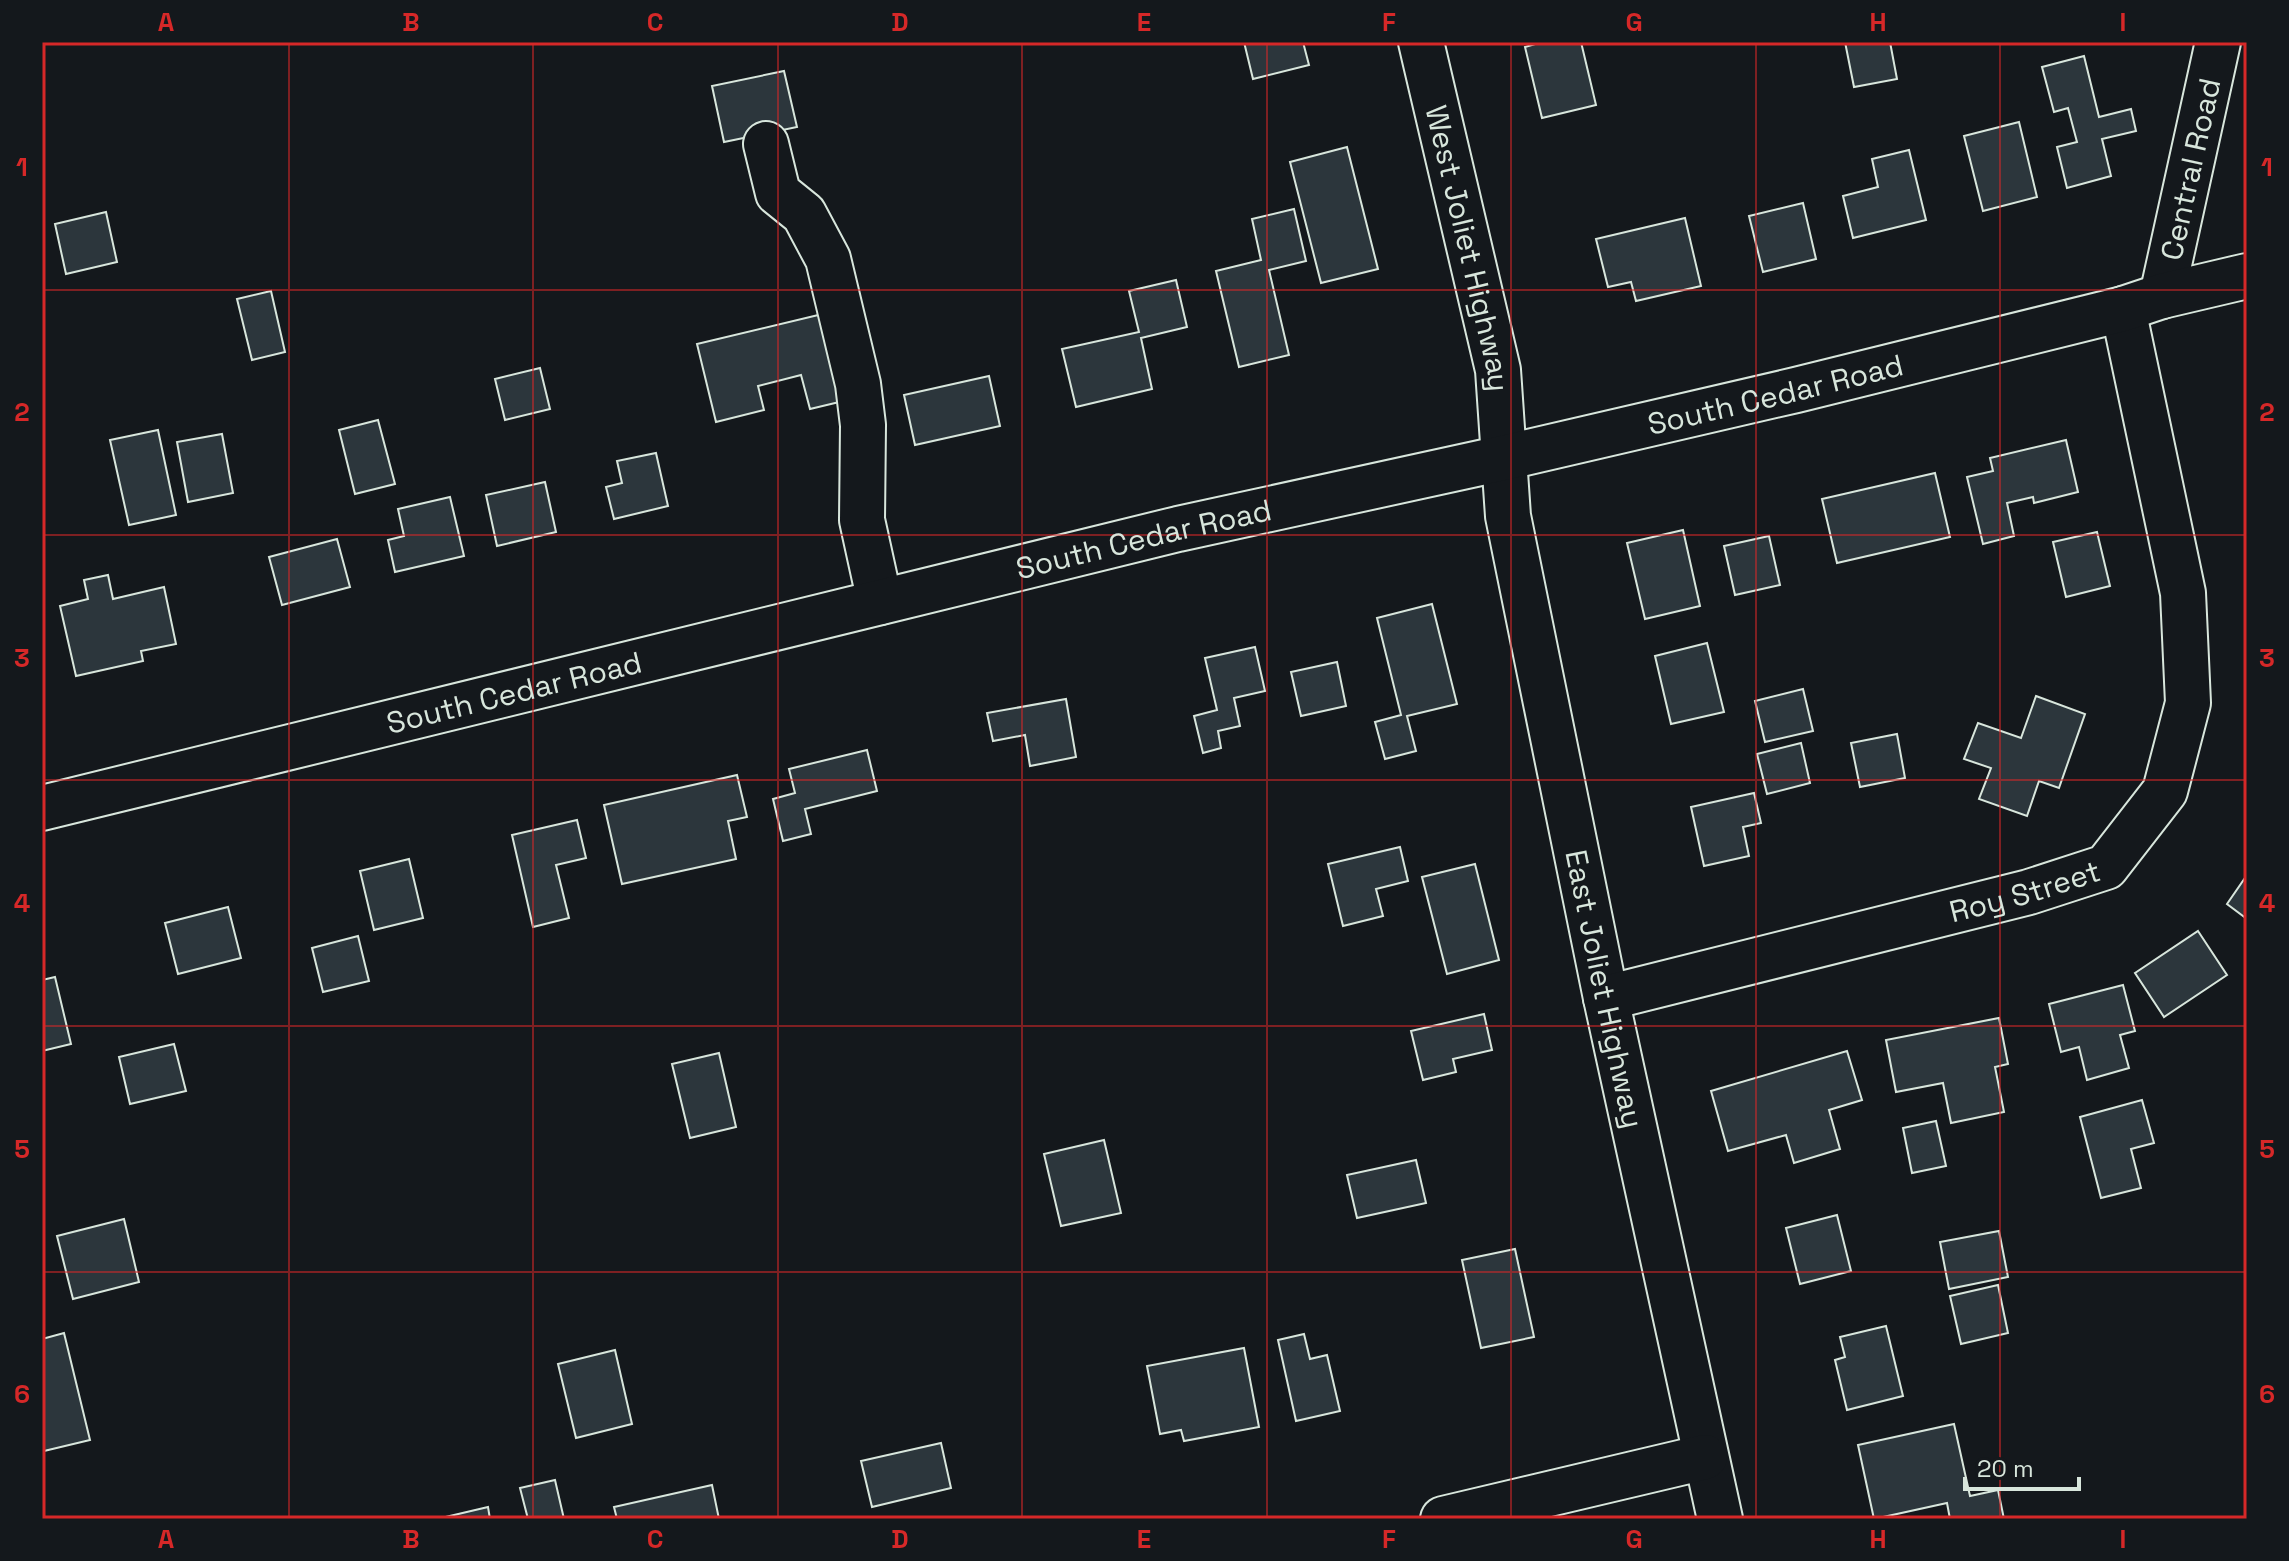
<svg xmlns="http://www.w3.org/2000/svg" width="2289" height="1561" font-family="'Space Grotesk',sans-serif">
	<rect width="100%" height="100%" fill="#14181c"/>
	<g fill="#2c363c" stroke="#d8e6dc" stroke-width="2">
		<polygon points="1244,42 1303,42 1309,65 1253,79"/>
		<polygon points="1542,42 1581,42 1596,105 1542,118 1525,47"/>
		<polygon points="1845,42 1890,42 1897,79 1854,87"/>
		<polygon points="2084,56 2099,117 2131,109 2136,131 2102,139 2111,176 2067,188 2057,147 2077,142 2068,108 2054,112 2042,67"/>
		<polygon points="784,71 797,127 724,142 712,86"/>
		<polygon points="2019,122 2037,197 1983,211 1964,136"/>
		<polygon points="1347,147 1378,269 1321,283 1290,162"/>
		<polygon points="1909,150 1926,220 1853,238 1843,196 1878,187 1872,159"/>
		<polygon points="1803,203 1816,259 1763,272 1749,216"/>
		<polygon points="1294,209 1306,261 1269,270 1289,355 1239,367 1216,271 1261,260 1252,219"/>
		<polygon points="106,212 117,262 66,274 55,224"/>
		<polygon points="1685,218 1701,286 1636,301 1631,282 1608,287 1596,239"/>
		<polygon points="1176,280 1187,327 1141,338 1152,389 1076,407 1062,349 1139,332 1129,291"/>
		<polygon points="271,291 285,352 252,360 237,299"/>
		<polygon points="835,311 856,398 810,409 801,375 758,386 764,410 716,422 697,344"/>
		<polygon points="540,368 550,409 505,420 495,379"/>
		<polygon points="989,376 1000,426 915,445 904,395"/>
		<polygon points="378,420 395,484 355,494 339,430"/>
		<polygon points="158,430 176,515 129,525 110,440"/>
		<polygon points="222,434 233,493 188,502 177,442"/>
		<polygon points="2066,440 2078,492 2034,503 2033,497 2007,503 2014,536 1983,544 1967,477 1993,471 1990,458"/>
		<polygon points="656,453 668,506 614,519 606,487 622,483 617,461"/>
		<polygon points="1935,473 1950,537 1837,563 1822,499"/>
		<polygon points="545,482 556,532 497,546 486,495"/>
		<polygon points="450,497 464,556 395,572 388,540 404,536 398,509"/>
		<polygon points="1683,530 1700,606 1645,619 1627,543"/>
		<polygon points="2097,532 2110,586 2066,597 2053,542"/>
		<polygon points="1769,536 1780,585 1735,595 1724,546"/>
		<polygon points="337,539 350,587 282,605 269,557"/>
		<polygon points="108,575 113,599 164,587 176,644 141,651 143,661 76,676 60,606 88,599 84,580"/>
		<polygon points="1432,604 1457,704 1407,716 1416,751 1385,759 1375,722 1401,715 1377,618"/>
		<polygon points="1707,643 1724,712 1671,724 1655,656"/>
		<polygon points="1255,647 1265,691 1234,698 1240,726 1218,731 1221,748 1203,753 1194,716 1217,710 1205,658"/>
		<polygon points="1337,662 1346,706 1301,716 1291,672"/>
		<polygon points="1803,689 1813,731 1765,742 1755,701"/>
		<polygon points="2036,696 2085,714 2059,788 2039,781 2027,816 1979,799 1991,768 1964,759 1978,723 2021,738"/>
		<polygon points="1066,699 1076,757 1030,766 1025,735 993,741 987,713"/>
		<polygon points="1897,734 1905,778 1860,787 1851,743"/>
		<polygon points="1801,743 1810,783 1767,794 1757,754"/>
		<polygon points="867,750 877,791 805,809 811,834 783,841 773,799 795,793 789,769"/>
		<polygon points="737,775 747,817 728,821 736,859 622,884 604,805"/>
		<polygon points="1754,793 1761,823 1743,827 1749,856 1704,866 1691,807"/>
		<polygon points="577,820 586,858 556,865 569,918 533,927 512,835"/>
		<polygon points="1400,847 1408,881 1376,889 1383,916 1343,926 1328,864"/>
		<polygon points="409,859 423,918 374,930 360,871"/>
		<polygon points="1475,864 1499,960 1447,974 1422,877"/>
		<polygon points="2247,875 2247,919 2227,904"/>
		<polygon points="228,907 241,958 178,974 165,923"/>
		<polygon points="2198,931 2227,975 2164,1017 2135,973"/>
		<polygon points="358,936 369,981 323,992 312,948"/>
		<polygon points="55,977 71,1044 42,1051 42,980"/>
		<polygon points="2123,985 2135,1031 2120,1035 2129,1068 2087,1080 2079,1047 2061,1052 2049,1004"/>
		<polygon points="1484,1014 1492,1050 1453,1059 1456,1072 1423,1080 1411,1031"/>
		<polygon points="1999,1018 2008,1064 1995,1067 2004,1112 1951,1123 1943,1083 1896,1092 1886,1040"/>
		<polygon points="174,1044 186,1091 130,1104 119,1057"/>
		<polygon points="1847,1051 1862,1100 1829,1110 1840,1149 1794,1163 1786,1135 1728,1151 1711,1091"/>
		<polygon points="719,1053 736,1127 690,1138 672,1064"/>
		<polygon points="2142,1100 2154,1143 2131,1149 2141,1188 2101,1198 2080,1117"/>
		<polygon points="1936,1121 1946,1166 1912,1173 1903,1128"/>
		<polygon points="1104,1140 1121,1213 1061,1226 1044,1154"/>
		<polygon points="1416,1160 1426,1203 1357,1218 1347,1175"/>
		<polygon points="1837,1215 1851,1271 1800,1284 1786,1228"/>
		<polygon points="124,1219 139,1282 73,1299 57,1236"/>
		<polygon points="1999,1231 2008,1277 1949,1289 1940,1242"/>
		<polygon points="1515,1249 1534,1337 1481,1348 1462,1260"/>
		<polygon points="1998,1285 2008,1333 1961,1344 1950,1296"/>
		<polygon points="1886,1326 1903,1396 1847,1410 1835,1360 1845,1357 1840,1337"/>
		<polygon points="64,1333 90,1440 44,1451 42,1441 42,1339"/>
		<polygon points="1304,1334 1310,1359 1327,1355 1340,1411 1296,1421 1278,1340"/>
		<polygon points="1244,1348 1259,1427 1184,1441 1181,1430 1160,1434 1147,1366"/>
		<polygon points="615,1350 632,1424 576,1438 558,1364"/>
		<polygon points="1954,1424 1970,1496 1998,1490 2004,1519 1950,1519 1947,1503 1874,1519 1858,1445"/>
		<polygon points="941,1443 951,1488 872,1507 861,1461"/>
		<polygon points="555,1480 564,1519 528,1519 520,1488"/>
		<polygon points="712,1485 719,1519 617,1519 614,1507"/>
		<polygon points="488,1507 490,1519 437,1519"/>
	</g>
	<g fill="none" stroke-linecap="round" stroke-linejoin="round">
		<defs>
			<g id="minor">
				<path id="s1" d="M1421,42L1498,370L1508,516L1606,998L1720,1519"/>
				<polyline points="766,144 778,193 804,214 828,259 858,384 863,425 862,520 880,602"/>
				<path id="s2" d="M2162,296L2218,42"/>
				<path id="s3" d="M1606,998L2029,892L2106,867L2165,791L2188,703L2183,593L2123,309"/>
				<polyline points="1443,1519 1705,1457"/>
			</g>
			<g id="major">
				<path id="s4" d="M42,808L1178,529L1503,458L1796,390L2123,309L2162,296L2247,276"/>
			</g>
		</defs>
		<use href="#minor" stroke="#d8e6dc" stroke-width="48"/>
		<use href="#major" stroke="#d8e6dc" stroke-width="48"/>
		<use href="#minor" stroke="#14181c" stroke-width="44"/>
		<use href="#major" stroke="#14181c" stroke-width="44"/>
	</g>
	<path fill="none" stroke="#d62828" stroke-width="2" stroke-opacity="0.55" d="M289,42V1519M533,42V1519M778,42V1519M1022,42V1519M1267,42V1519M1511,42V1519M1756,42V1519M2000,42V1519M42,290H2247M42,535H2247M42,780H2247M42,1026H2247M42,1272H2247"/>
	<g text-anchor="middle" dominant-baseline="central" stroke-width="6" stroke-linejoin="round" paint-order="stroke">
		<g font-size="30" fill="#d8e6dc" stroke="#14181c">
			<text stroke="none"><textPath href="#s2" startOffset="130">Central Road</textPath></text>
			<text stroke="none"><textPath href="#s1" startOffset="212">West Joliet Highway</textPath></text>
			<text stroke="none"><textPath href="#s4" startOffset="1782">South Cedar Road</textPath></text>
			<text stroke="none"><textPath href="#s4" startOffset="1134">South Cedar Road</textPath></text>
			<text stroke="none"><textPath href="#s4" startOffset="486">South Cedar Road</textPath></text>
			<text stroke="none"><textPath href="#s3" startOffset="432">Roy Street</textPath></text>
			<text stroke="none"><textPath href="#s1" startOffset="966">East Joliet Highway</textPath></text>
		</g>
	</g>
	<rect width="2289" height="1561" fill="none" stroke="#14181c" stroke-width="88"/>
	<path d="M1965 1477v12h114v-12" fill="none" stroke="#d8e6dc" stroke-width="4"/>
	<text x="1977" y="1477" font-size="24" fill="#d8e6dc" stroke="#14181c" stroke-width="6" paint-order="stroke">20 m</text>
	<rect x="44" y="44" width="2201" height="1473" fill="none" stroke="#d62828" stroke-width="3"/>
	<g font-size="26" text-anchor="middle" font-weight="bold" fill="#d62828">
		<text x="166" y="31">A</text>
		<text x="411" y="31">B</text>
		<text x="655" y="31">C</text>
		<text x="900" y="31">D</text>
		<text x="1144" y="31">E</text>
		<text x="1389" y="31">F</text>
		<text x="1634" y="31">G</text>
		<text x="1878" y="31">H</text>
		<text x="2123" y="31">I</text>
		<text x="22" y="176">1</text>
		<text x="2267" y="176">1</text>
		<text x="22" y="421">2</text>
		<text x="2267" y="421">2</text>
		<text x="22" y="667">3</text>
		<text x="2267" y="667">3</text>
		<text x="22" y="912">4</text>
		<text x="2267" y="912">4</text>
		<text x="22" y="1158">5</text>
		<text x="2267" y="1158">5</text>
		<text x="22" y="1403">6</text>
		<text x="2267" y="1403">6</text>
		<text x="166" y="1548">A</text>
		<text x="411" y="1548">B</text>
		<text x="655" y="1548">C</text>
		<text x="900" y="1548">D</text>
		<text x="1144" y="1548">E</text>
		<text x="1389" y="1548">F</text>
		<text x="1634" y="1548">G</text>
		<text x="1878" y="1548">H</text>
		<text x="2123" y="1548">I</text>
	</g>
</svg>
